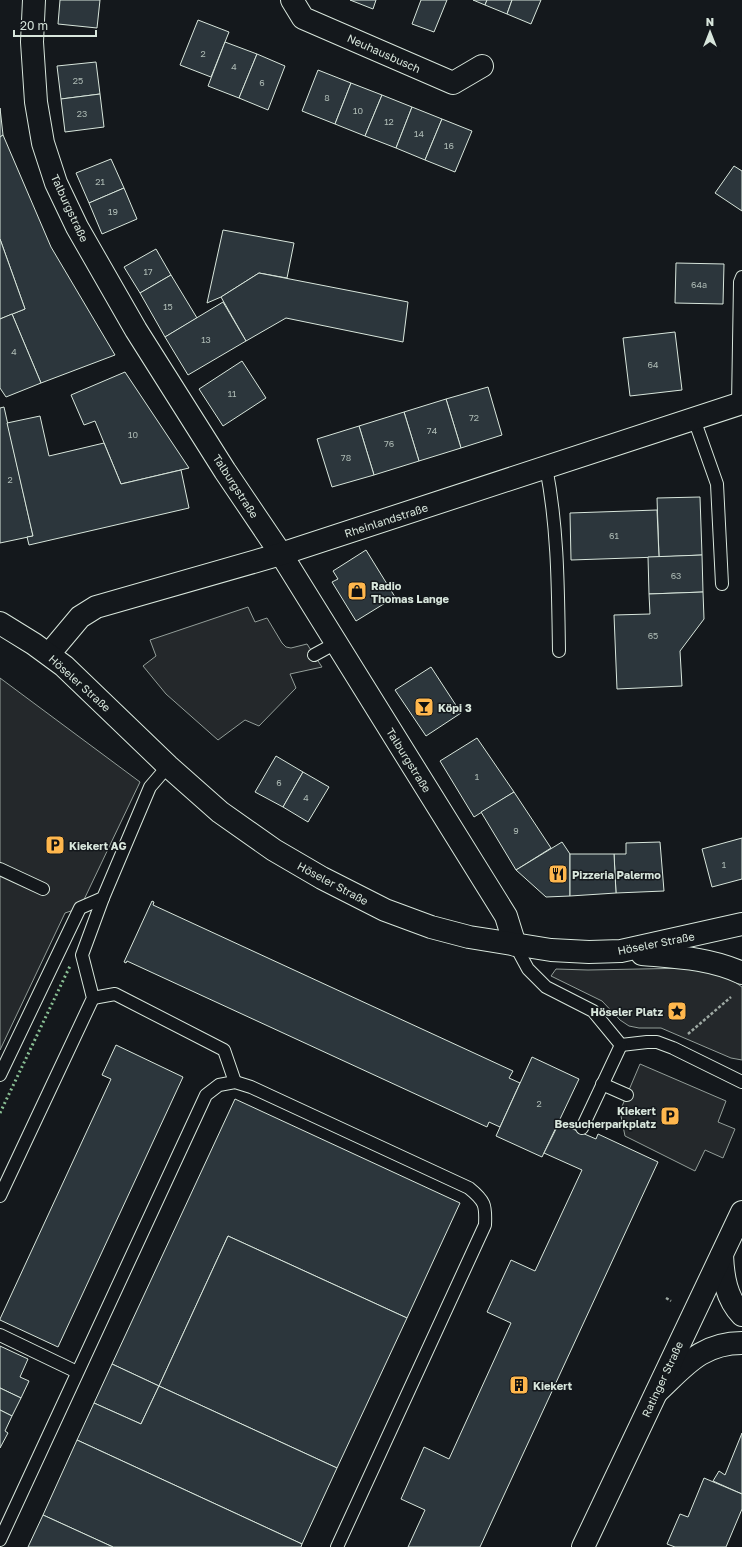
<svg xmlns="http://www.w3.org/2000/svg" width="742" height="1547" font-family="'Golos Text',sans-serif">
	<rect width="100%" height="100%" fill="#14181c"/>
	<g fill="#24282b" stroke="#939e99">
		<polygon points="248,607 255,622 267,618 282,643 286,647 291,648 307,644 322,667 290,674 296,688 259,726 245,720 218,740 166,694 143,666 156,656 150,640"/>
		<polygon points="0,678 140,782 80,908 65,913 0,1050"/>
		<polygon points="692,968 729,978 742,987 742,1060 731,1058 661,1028 639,1028 629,1026 620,1020 602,1001 551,976 556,969 588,970"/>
		<polygon points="640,1064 726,1101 718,1122 735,1129 723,1158 705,1150 695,1171 625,1136 620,1111"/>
	</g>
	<g fill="#2c363c" stroke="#d8e6dc">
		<polygon points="60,0 100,0 97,28 58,24"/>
		<polygon points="350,0 376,0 373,9"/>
		<polygon points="421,0 447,0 434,32 412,24"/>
		<polygon points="473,0 487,0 485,5"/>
		<polygon points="487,0 512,0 507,14 485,5"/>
		<polygon points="512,0 541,0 531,24 507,14"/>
		<polygon points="198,20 229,32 211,77 180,65"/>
		<polygon points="225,42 257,54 239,98 208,86"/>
		<polygon points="257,54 285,66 268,110 239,98"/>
		<polygon points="96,62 100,94 61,99 57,66"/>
		<polygon points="318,70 351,83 335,124 302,111"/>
		<polygon points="351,83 382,95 365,136 335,124"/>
		<polygon points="100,94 104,127 65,132 61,99"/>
		<polygon points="382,95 412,107 396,148 365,136"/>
		<polygon points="412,107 442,119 425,160 396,148"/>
		<polygon points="0,108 3,135 0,137"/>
		<polygon points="442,119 472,131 455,172 425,160"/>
		<polygon points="3,135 51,247 115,355 41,383 12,314 25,309 0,239 0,137"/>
		<polygon points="111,159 124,188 89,203 76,173"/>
		<polygon points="734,166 742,171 742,211 715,193"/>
		<polygon points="124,188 137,219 102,234 89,203"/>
		<polygon points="223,230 294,243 287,278 259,273 221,297 207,303"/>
		<polygon points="0,239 25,309 0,319"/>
		<polygon points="156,249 171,275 140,293 124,267"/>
		<polygon points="676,263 724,264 723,304 675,303"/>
		<polygon points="259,273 408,302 403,342 286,318 246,341 221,297"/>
		<polygon points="171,275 197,318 165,337 140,293"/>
		<polygon points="223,302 246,341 188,375 165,337"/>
		<polygon points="12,314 41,383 6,397 0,388 0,319"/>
		<polygon points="675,332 682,390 630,396 623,338"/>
		<polygon points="242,361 266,398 223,426 199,389"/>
		<polygon points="125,372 189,468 121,484 95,421 84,425 71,395"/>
		<polygon points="488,387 502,435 461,448 446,399"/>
		<polygon points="446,399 461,448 419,461 404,412"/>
		<polygon points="4,407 33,536 0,543 0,408"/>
		<polygon points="404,412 419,461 374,475 359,426"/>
		<polygon points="40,416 49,456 104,443 121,484 181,470 189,508 29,545 27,537 33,536 7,423"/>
		<polygon points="359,426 374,475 332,487 317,439"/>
		<polygon points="700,497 702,555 659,557 657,498"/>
		<polygon points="657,510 659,557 571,560 570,513"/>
		<polygon points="366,550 395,597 356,621 332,582 338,579 333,571"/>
		<polygon points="702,555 703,592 649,594 648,557"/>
		<polygon points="703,592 704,619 680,651 682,686 617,689 614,615 650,614 649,594"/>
		<polygon points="431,667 461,713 426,736 395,690"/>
		<polygon points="477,738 514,792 474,817 440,761"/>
		<polygon points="276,756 303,772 283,807 255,792"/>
		<polygon points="303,772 329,787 308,822 283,807"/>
		<polygon points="514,792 551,848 516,870 481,812"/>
		<polygon points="742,838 742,879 712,887 702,849"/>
		<polygon points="562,842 570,854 570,896 546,897 516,870"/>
		<polygon points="660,842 664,891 616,893 614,854 626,854 626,843"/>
		<polygon points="570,854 614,854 616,893 570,896"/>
		<polygon points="152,901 154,902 153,905 513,1071 509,1078 520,1083 500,1127 489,1122 487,1127 127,961 126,963 124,962"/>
		<polygon points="116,1045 183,1077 58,1347 0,1320 0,1319 111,1079 102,1075"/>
		<polygon points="532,1057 579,1079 542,1157 496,1136"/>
		<polygon points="235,1099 460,1203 407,1318 228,1236 159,1386 112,1364"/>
		<polygon points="559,1123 596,1139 598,1134 658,1162 480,1547 408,1547 425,1510 401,1499 424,1447 449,1459 511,1323 487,1312 511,1260 535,1271 582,1170 544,1153"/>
		<polygon points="228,1236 407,1318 337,1468 159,1386"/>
		<polygon points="0,1346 28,1359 20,1377 29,1381 21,1398 0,1388"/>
		<polygon points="112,1364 159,1386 141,1424 94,1403"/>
		<polygon points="159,1386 337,1468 302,1544 77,1440 94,1403 141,1424"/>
		<polygon points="0,1388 21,1398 12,1416 0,1410"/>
		<polygon points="0,1410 12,1416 5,1431 8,1433 0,1448"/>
		<polygon points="742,1433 742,1494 713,1481 719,1471 725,1475"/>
		<polygon points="77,1440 302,1544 301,1547 113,1547 43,1515"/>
		<polygon points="704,1478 742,1494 742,1509 726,1547 675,1547 667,1544 680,1514 688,1517"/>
		<polygon points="43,1515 113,1547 28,1547"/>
	</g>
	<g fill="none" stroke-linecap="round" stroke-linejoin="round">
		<defs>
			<g id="service">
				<polyline points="738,404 740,282 742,277"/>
				<polyline points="694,419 717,484 722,584"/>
				<path d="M546,467C558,528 558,589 559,651"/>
				<polyline points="314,655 336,643"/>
				<polyline points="0,869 43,889"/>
				<polyline points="515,945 528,969 546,987 593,1011 621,1045"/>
				<polyline points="93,998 115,994 224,1050 235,1082"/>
				<polyline points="621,1045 647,1042 657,1042 673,1048 742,1082"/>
				<polyline points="0,1075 80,908 103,898 150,787 168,766"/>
				<polyline points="602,1084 627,1095"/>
				<polyline points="582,1128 621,1045"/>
				<polyline points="0,1196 93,998 82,955 103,898"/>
				<polyline points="0,1335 77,1372"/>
				<path d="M0,1540L206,1095L219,1085L235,1082L251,1087L469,1188C485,1201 486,1205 485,1225L337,1547"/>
			</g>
			<g id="minor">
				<polyline points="34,0 32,42 36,102 43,143 56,183 77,227 136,330 225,471 281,554 506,916 515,945"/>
				<polyline points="292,0 303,18 453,83 482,66"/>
				<polyline points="49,654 80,617 96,607 281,554 742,403"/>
			</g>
			<g id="tertiary">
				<path d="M722,1255C723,1277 726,1298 742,1315"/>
				<path d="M657,1392C684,1367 701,1343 742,1343"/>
			</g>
			<g id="primary">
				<polyline points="0,623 34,644 64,666 168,766 220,812 274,850 322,878 385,910 431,927 469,937 551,950 589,952 621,951 742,924"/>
				<path d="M642,954C676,957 710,958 742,973"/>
				<polyline points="583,1547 742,1212"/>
			</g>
		</defs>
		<use href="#service" stroke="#d8e6dc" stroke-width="14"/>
		<use href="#minor" stroke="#d8e6dc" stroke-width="24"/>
		<use href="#tertiary" stroke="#d8e6dc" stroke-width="24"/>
		<use href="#primary" stroke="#d8e6dc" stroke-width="24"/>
		<g stroke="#9da8a2" stroke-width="2.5" stroke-dasharray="3 2" stroke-linecap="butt">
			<polyline points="688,1034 731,997"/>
			<polyline points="666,1298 671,1301"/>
		</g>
		<use href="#service" stroke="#14181c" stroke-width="12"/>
		<use href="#minor" stroke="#14181c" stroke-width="22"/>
		<use href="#tertiary" stroke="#14181c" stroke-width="22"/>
		<use href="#primary" stroke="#14181c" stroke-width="22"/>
		<polyline stroke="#8ac095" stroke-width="3" stroke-dasharray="2 3" stroke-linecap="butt" points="0,1113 70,966"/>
	</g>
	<defs>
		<symbol id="shop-square" viewBox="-11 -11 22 22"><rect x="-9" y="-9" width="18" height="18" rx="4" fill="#ffb74d" stroke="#14181c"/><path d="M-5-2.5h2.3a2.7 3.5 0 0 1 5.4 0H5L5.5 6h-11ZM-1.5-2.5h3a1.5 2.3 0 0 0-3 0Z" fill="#111"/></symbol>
		<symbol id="bar-square" viewBox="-11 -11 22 22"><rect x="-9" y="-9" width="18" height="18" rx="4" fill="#ffb74d" stroke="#14181c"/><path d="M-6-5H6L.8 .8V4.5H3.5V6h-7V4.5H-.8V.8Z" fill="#111"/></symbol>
		<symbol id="parking-square" viewBox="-11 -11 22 22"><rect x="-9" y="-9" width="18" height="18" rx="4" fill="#ffb74d" stroke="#14181c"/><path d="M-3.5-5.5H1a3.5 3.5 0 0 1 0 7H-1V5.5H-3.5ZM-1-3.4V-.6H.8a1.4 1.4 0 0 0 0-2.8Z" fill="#111"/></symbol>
		<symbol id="restaurant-square" viewBox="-11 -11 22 22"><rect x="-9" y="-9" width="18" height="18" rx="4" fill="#ffb74d" stroke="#14181c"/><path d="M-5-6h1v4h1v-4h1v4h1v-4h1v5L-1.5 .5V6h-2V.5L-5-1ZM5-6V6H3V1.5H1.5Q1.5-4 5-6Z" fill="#111"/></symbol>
		<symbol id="sight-square" viewBox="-11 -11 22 22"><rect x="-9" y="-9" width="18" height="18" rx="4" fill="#ffb74d" stroke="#14181c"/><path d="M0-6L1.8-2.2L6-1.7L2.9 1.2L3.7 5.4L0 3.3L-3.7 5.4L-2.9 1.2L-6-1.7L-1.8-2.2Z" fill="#111"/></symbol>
		<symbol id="building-square" viewBox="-11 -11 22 22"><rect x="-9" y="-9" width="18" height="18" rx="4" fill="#ffb74d" stroke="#14181c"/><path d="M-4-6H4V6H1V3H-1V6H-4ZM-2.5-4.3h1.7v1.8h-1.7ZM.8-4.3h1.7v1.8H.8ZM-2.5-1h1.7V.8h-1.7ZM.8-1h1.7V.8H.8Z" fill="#111"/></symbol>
	</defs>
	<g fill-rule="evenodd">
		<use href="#shop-square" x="346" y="580" width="22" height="22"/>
		<use href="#bar-square" x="413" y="696" width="22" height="22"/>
		<use href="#parking-square" x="44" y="834" width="22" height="22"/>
		<use href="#restaurant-square" x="547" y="863" width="22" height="22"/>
		<use href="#sight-square" x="666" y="1000" width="22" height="22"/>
		<use href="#parking-square" x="659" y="1105" width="22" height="22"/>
		<use href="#building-square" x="508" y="1374" width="22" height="22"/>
	</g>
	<g text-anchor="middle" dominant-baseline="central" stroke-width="3" stroke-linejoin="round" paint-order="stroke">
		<g font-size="9" fill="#adbab4">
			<text x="203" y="53">2</text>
			<text x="234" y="66">4</text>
			<text x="78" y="80">25</text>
			<text x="262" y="82">6</text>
			<text x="327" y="97">8</text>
			<text x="358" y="110">10</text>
			<text x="82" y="113">23</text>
			<text x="389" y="121">12</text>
			<text x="419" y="133">14</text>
			<text x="449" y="145">16</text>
			<text x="100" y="181">21</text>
			<text x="113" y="211">19</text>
			<text x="148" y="271">17</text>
			<text x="699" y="284">64a</text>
			<text x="168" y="306">15</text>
			<text x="206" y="339">13</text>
			<text x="14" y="351">4</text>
			<text x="653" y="364">64</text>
			<text x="232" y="393">11</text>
			<text x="474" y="417">72</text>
			<text x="432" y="430">74</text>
			<text x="133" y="434">10</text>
			<text x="389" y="443">76</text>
			<text x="346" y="457">78</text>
			<text x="10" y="479">2</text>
			<text x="614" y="535">61</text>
			<text x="676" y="575">63</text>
			<text x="653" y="635">65</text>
			<text x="477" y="776">1</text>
			<text x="279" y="782">6</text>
			<text x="306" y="797">4</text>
			<text x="516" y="830">9</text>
			<text x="724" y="864">1</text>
			<text x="539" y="1103">2</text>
		</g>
		<g font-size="11" fill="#d8e6dc" stroke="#14181c">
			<text transform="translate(384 53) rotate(24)">Neuhausbusch</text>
			<text transform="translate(70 208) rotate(65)">Talburgstraße</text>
			<text transform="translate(236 486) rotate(57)">Talburgstraße</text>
			<text transform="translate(386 520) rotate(-18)">Rheinlandstraße</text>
			<text transform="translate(80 683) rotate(42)">Höseler Straße</text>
			<text transform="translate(409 760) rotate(58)">Talburgstraße</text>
			<text transform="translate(333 883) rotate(28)">Höseler Straße</text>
			<text transform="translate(656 943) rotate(-11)">Höseler Straße</text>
			<text transform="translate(662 1379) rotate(-65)">Ratinger Straße</text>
		</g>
		<g font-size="11" font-weight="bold" fill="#d8e6dc" stroke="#14181c" text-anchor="start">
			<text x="371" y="585">Radio<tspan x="371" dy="13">Thomas Lange</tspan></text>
			<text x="438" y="707">Köpi 3</text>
			<text x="69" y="845">Kiekert AG</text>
			<text x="572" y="874">Pizzeria Palermo</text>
			<text x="663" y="1011" text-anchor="end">Höseler Platz</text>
			<text x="656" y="1110" text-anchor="end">Kiekert<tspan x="656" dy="13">Besucherparkplatz</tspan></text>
			<text x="533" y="1385">Kiekert</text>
		</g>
	</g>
	<g transform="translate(710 32)" stroke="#14181c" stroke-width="3" paint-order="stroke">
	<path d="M0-3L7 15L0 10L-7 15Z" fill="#d8e6dc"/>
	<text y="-6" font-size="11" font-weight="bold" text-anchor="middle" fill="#d8e6dc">N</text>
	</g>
	<path d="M14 30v6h82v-6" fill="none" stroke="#d8e6dc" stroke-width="2"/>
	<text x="20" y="30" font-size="12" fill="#d8e6dc" stroke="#14181c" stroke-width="3" paint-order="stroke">20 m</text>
</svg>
